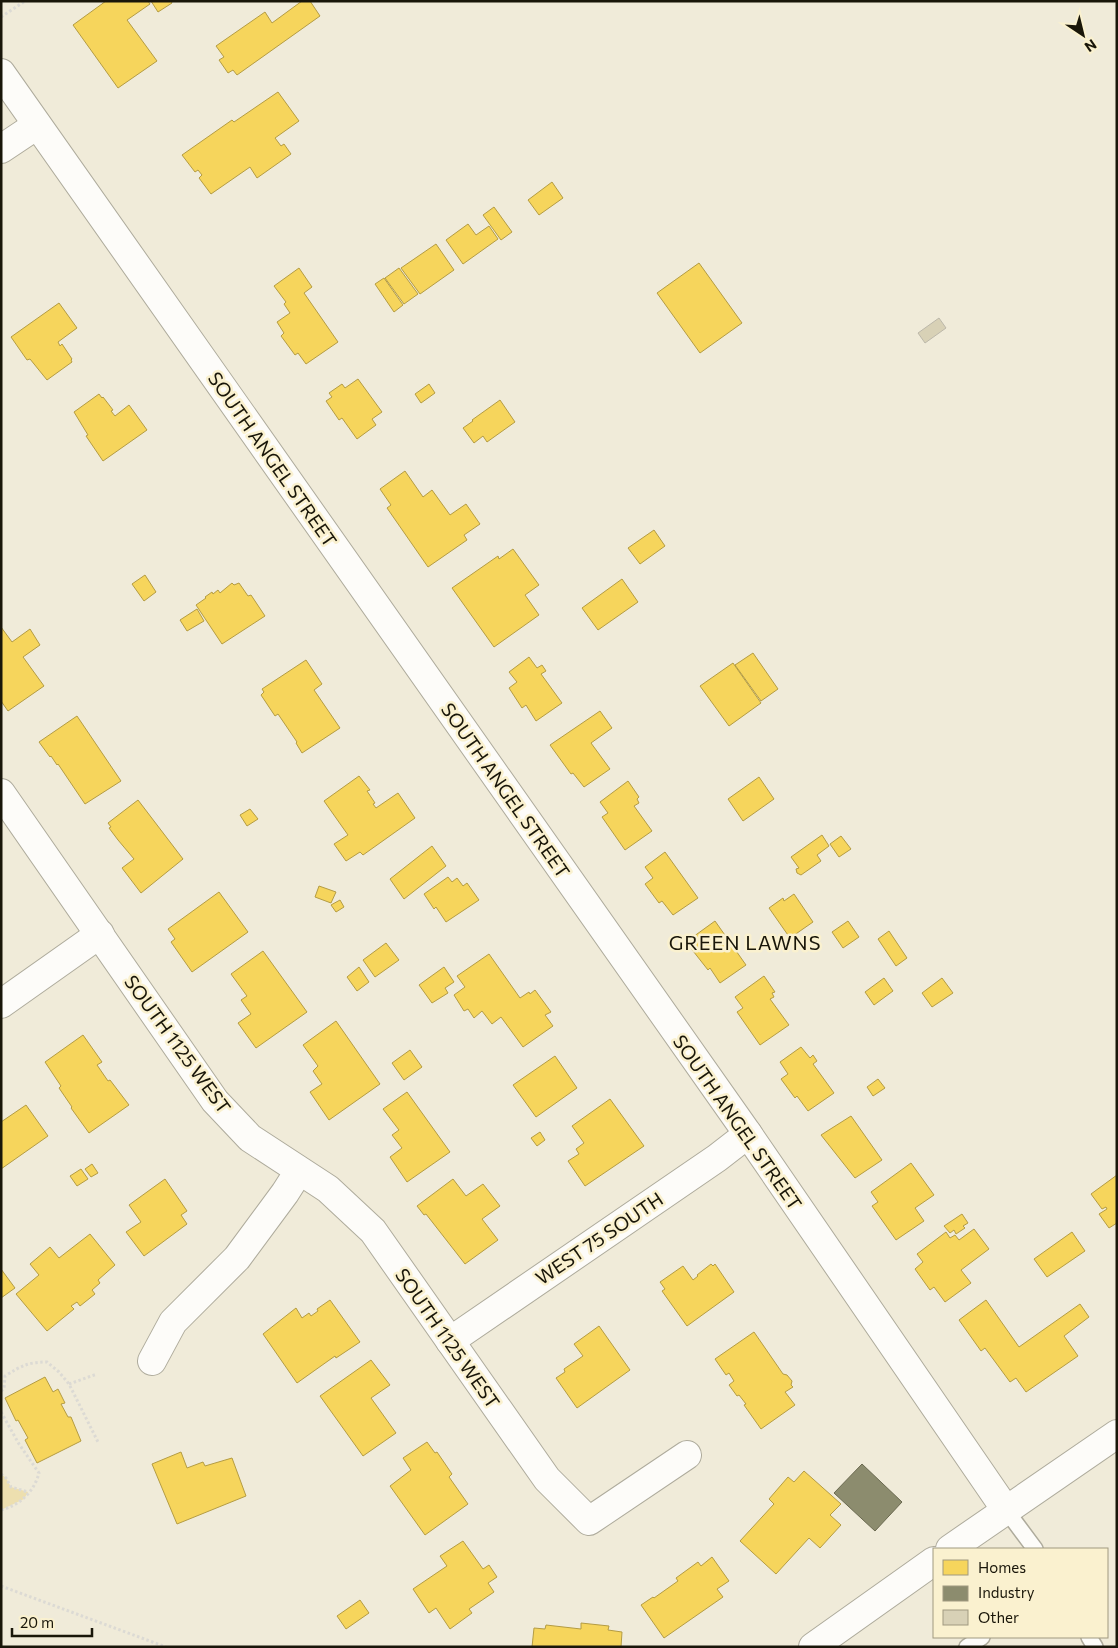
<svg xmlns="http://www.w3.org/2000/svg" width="1118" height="1648" font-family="Commissioner,sans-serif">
	<rect width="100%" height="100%" fill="#f0ebd9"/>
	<polygon fill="#eddfaf" points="1,1474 6,1478 11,1487 28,1492 24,1499 1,1510"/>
	<g fill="#f6d55c" stroke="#b49c43">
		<polygon points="106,1 148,1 150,4 127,20 157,61 118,88 73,25"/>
		<polygon points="151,1 171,1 172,3 158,12"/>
		<polygon points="302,1 310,1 320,16 237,75 233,70 228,73 219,60 224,57 216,46 265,12 272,23"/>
		<polygon points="278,92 299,121 275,138 281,146 284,144 291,154 257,178 250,167 211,194 199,178 202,175 198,170 195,172 182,155 232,120 234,122"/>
		<polygon points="552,182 563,198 539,215 528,200"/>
		<polygon points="494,207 512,232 501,240 483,215"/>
		<polygon points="468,224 476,235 489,226 498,239 463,264 446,240"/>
		<polygon points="436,244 454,270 420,294 401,268"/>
		<polygon points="699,263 742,323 700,353 657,293"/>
		<polygon points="299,268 312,287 304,293 338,342 306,364 298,353 295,355 281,336 284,333 277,322 290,313 284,304 286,302 274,286"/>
		<polygon points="399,268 418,294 404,304 385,278"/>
		<polygon points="384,278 403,305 394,312 375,284"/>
		<polygon points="59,303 77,328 58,342 60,346 62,344 72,359 71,360 72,362 47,380 30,359 27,360 11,337"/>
		<polygon points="358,379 382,412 372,419 376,425 357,439 342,418 339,420 326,401 332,397 329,393 342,384 345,388"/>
		<polygon points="429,384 435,393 421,403 415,394"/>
		<polygon points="99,394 102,398 103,397 113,410 111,411 115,416 129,405 147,430 103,461 86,436 88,435 74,412"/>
		<polygon points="500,400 515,422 487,442 483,436 474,443 463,428 473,421 472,420"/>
		<polygon points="405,471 423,497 432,490 450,515 466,504 480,524 464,535 467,540 428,567 387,508 391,505 380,489"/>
		<polygon points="654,530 665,546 640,564 628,548"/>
		<polygon points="513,549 539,585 525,595 539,615 494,647 452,588 498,556 499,559"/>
		<polygon points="145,575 156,592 144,601 132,584"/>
		<polygon points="622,579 638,602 598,630 582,608"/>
		<polygon points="232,583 234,585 239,583 248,596 251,595 265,616 222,644 196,605 206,598 205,597 212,592 213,594 218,590 220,593"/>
		<polygon points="197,609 204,621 187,631 180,620"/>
		<polygon points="1,627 12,642 30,629 40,645 23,657 44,686 8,711 1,701"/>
		<polygon points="753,653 778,689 761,701 735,665"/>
		<polygon points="529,657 537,668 542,665 546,671 541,674 562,703 536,721 526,705 522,708 509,688 517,682 509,672"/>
		<polygon points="306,660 322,684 314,690 340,728 302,753 296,743 297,742 278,714 275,716 261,695 264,692 262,689"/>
		<polygon points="733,663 761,703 729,726 700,686"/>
		<polygon points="600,711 612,728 591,743 610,769 584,787 573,773 571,774 550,745"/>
		<polygon points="77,716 121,781 85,804 58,764 57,765 51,756 50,757 39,742"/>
		<polygon points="359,776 370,790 367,791 375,803 373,804 376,808 398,793 415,818 363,855 360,852 346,861 334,844 348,835 324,801"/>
		<polygon points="759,777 774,799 743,821 728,799"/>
		<polygon points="628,781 639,797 637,799 639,803 634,806 652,831 625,850 602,817 608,813 600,802"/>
		<polygon points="138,800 183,859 141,893 122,868 134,859 118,840 109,828 111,827 108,823"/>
		<polygon points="250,809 258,819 247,826 240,815"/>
		<polygon points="822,835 829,846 817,855 821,861 801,875 797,873 796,869 799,868 791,857"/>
		<polygon points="841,836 851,849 839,857 830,844"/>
		<polygon points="432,846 446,866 404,899 390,879"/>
		<polygon points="665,852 698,898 673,915 662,901 659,903 645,884 653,878 645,867"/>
		<polygon points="448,877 452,882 457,878 463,886 467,883 479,900 446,922 436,907 434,909 424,894"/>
		<polygon points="319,886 336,892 331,903 315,897"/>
		<polygon points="219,892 248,932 192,972 171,942 175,939 168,929"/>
		<polygon points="794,894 813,922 790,938 769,908 783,898 784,901"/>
		<polygon points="340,900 344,907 336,912 331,905"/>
		<polygon points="715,921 746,965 720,983 710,968 708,970 686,942"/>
		<polygon points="848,921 859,937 843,948 832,932"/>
		<polygon points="889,931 907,958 896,966 878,939"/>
		<polygon points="386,943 399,960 375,977 363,960"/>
		<polygon points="263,951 307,1012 256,1048 238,1023 251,1014 241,1000 247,996 231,974"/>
		<polygon points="489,954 520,998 529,992 530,994 535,990 551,1012 545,1015 553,1026 523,1047 501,1017 492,1024 482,1011 474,1018 468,1009 464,1011 454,995 465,987 457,976"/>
		<polygon points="359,967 369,982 357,991 347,977"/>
		<polygon points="444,967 454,982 445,988 448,993 432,1003 419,985"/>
		<polygon points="764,976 775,992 772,993 774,997 770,999 789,1025 760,1045 737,1012 743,1008 735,997"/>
		<polygon points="884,978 893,991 874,1005 865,992"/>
		<polygon points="942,978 953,993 932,1007 922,993"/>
		<polygon points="336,1021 380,1084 329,1120 310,1092 322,1084 313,1071 318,1066 303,1045"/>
		<polygon points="83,1035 102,1062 97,1065 108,1081 110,1080 129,1105 89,1133 71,1108 72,1107 59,1088 61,1086 45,1062"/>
		<polygon points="801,1047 810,1058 813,1055 817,1061 813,1064 834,1093 808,1111 797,1096 795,1098 781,1079 788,1074 780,1062"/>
		<polygon points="410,1050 422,1067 404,1080 392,1063"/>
		<polygon points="555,1056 577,1088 536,1117 513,1085"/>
		<polygon points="878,1079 885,1088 873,1096 867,1087"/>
		<polygon points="407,1092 450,1152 407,1182 390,1157 402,1148 392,1135 399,1130 383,1109"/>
		<polygon points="610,1099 644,1146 585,1186 568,1161 579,1154 576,1149 584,1143 572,1126"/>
		<polygon points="26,1105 48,1136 1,1169 1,1122"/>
		<polygon points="851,1116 882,1160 855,1178 821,1135"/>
		<polygon points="540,1132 545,1140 537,1146 531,1138"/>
		<polygon points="911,1163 934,1195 915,1208 924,1221 896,1240 872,1206 878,1202 871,1192"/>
		<polygon points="92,1164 98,1173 91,1177 85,1169"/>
		<polygon points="81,1169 88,1179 77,1186 70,1176"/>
		<polygon points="1117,1175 1117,1223 1109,1228 1099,1214 1107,1209 1106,1207 1102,1209 1091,1194"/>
		<polygon points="165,1179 187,1211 181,1215 187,1224 144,1256 126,1232 141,1222 129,1205"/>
		<polygon points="453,1179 466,1196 483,1184 500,1206 482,1219 498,1240 465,1264 426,1214 424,1215 417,1206"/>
		<polygon points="962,1214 968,1223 963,1226 965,1228 956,1234 954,1230 950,1233 944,1226"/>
		<polygon points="974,1229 989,1249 961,1270 971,1283 945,1302 934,1287 930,1290 915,1269 923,1262 917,1254 946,1232 950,1238 955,1235 959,1240"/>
		<polygon points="1072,1232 1085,1251 1047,1277 1034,1259"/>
		<polygon points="90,1234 115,1265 98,1280 100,1283 92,1290 95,1294 80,1306 77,1302 71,1306 74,1309 47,1331 16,1294 39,1275 30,1264 50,1247 59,1258"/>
		<polygon points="711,1264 713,1266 715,1264 734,1292 687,1326 662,1291 665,1289 660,1282 683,1266 693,1280 698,1276 697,1275"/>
		<polygon points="1,1269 15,1288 1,1298"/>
		<polygon points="330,1300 360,1342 336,1358 335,1356 297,1383 263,1334 296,1308 302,1318 309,1313 311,1316 318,1311 317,1309"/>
		<polygon points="986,1300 1019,1347 1080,1304 1089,1317 1064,1336 1078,1356 1026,1392 1016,1378 1010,1382 985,1348 981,1351 959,1320"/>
		<polygon points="599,1326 630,1370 577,1408 556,1378 565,1372 564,1369 583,1356 574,1344"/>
		<polygon points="754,1332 783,1374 787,1375 792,1381 791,1385 793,1387 785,1392 795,1405 761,1429 744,1405 746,1404 739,1395 737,1396 729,1385 734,1381 729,1373 726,1375 715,1359"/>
		<polygon points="371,1360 390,1385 371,1398 396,1433 363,1456 320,1396"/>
		<polygon points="45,1377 53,1392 58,1389 65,1403 61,1404 68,1417 71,1417 81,1441 37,1463 25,1440 28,1438 18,1420 16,1421 5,1398"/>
		<polygon points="427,1442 435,1453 437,1452 452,1474 449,1477 468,1504 425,1535 390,1486 411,1470 403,1458"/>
		<polygon points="181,1452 187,1468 203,1462 205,1466 232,1458 246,1496 177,1524 152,1464"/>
		<polygon points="804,1471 841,1504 830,1515 841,1525 820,1548 809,1538 776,1574 740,1541 774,1504 769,1499 788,1477 794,1482"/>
		<polygon points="463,1541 483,1569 489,1565 497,1577 488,1583 494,1592 469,1609 472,1613 450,1629 436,1608 429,1613 413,1589 447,1566 440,1556"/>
		<polygon points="712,1557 729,1581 717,1589 723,1597 664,1638 641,1605 653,1597 654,1598 678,1581 676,1578 698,1562 701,1566"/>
		<polygon points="360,1600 369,1613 346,1629 337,1616"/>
		<polygon points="581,1623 609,1626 608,1630 622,1632 621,1647 532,1647 534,1628 545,1629 546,1625 581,1629"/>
	</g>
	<polygon fill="#8c8c6e" stroke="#6a6950" points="862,1464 902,1502 875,1531 834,1493"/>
	<polygon fill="#d8d1b6" stroke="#bcb8aa" points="939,318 946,328 925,343 918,333"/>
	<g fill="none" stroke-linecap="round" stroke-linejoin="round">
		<defs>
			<g id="lane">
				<polyline points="1006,1510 1035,1549"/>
				<polyline points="1089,1637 1095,1647"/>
				<polyline points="967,1647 982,1637"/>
			</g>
			<g id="street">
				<polyline points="1,149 37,125"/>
				<polyline points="1,793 215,1101 250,1138 328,1189 373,1231 547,1479 589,1521 687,1455"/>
				<polyline points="1,1004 100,934"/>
				<polyline points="450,1341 717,1158 748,1134"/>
				<polyline points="152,1361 173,1322 237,1258 285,1193 299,1171"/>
			</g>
			<g id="secondary">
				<polyline points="1,73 748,1134 1006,1510"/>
				<polyline points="950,1549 1117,1434"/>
				<polyline points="813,1647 934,1561"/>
			</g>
		</defs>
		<use href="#lane" stroke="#aeab9c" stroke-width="18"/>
		<use href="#street" stroke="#aeab9c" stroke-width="30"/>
		<use href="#secondary" stroke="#aeab9c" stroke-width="30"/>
		<g stroke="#dcdad4" stroke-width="3" stroke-dasharray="2.5 2.5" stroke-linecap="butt">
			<polyline points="1,17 25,1"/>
			<polyline points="69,1384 97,1374"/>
			<path d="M1,1391L4,1389L5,1376C21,1366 28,1362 47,1362L59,1372L69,1384L98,1442"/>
			<path d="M1,1412L19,1444L39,1473C34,1492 20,1505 1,1510"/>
			<polyline points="1,1474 6,1478 11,1487 28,1492"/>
			<polyline points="1,1586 166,1647"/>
		</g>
		<use href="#lane" stroke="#fdfcf9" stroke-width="15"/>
		<use href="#street" stroke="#fdfcf9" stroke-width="28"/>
		<use href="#secondary" stroke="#fdfcf9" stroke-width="28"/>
	</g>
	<g text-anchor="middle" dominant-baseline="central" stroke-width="5" stroke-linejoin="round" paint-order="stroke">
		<g font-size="19" fill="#191609" stroke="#faf1cf">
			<text transform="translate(273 459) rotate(55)">SOUTH ANGEL STREET</text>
			<text transform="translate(506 790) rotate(55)">SOUTH ANGEL STREET</text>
			<text transform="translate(178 1044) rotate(54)">SOUTH 1125 WEST</text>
			<text transform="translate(738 1122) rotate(55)">SOUTH ANGEL STREET</text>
			<text transform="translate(599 1238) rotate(-34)">WEST 75 SOUTH</text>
			<text transform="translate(448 1338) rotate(55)">SOUTH 1125 WEST</text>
		</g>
		<g font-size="20" letter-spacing="1" fill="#191609" stroke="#faf1cf">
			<text x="745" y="942">GREEN LAWNS</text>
		</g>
	</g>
	<rect width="1118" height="1648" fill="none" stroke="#191609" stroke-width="5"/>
	<rect x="933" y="1548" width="175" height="90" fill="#faf1cf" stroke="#a09980"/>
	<rect x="943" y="1560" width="25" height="15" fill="#f6d55c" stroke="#a09980"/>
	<text x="978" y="1573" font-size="15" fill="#191609">Homes</text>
	<rect x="943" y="1586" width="25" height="15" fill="#8c8c6e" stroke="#a09980"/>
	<text x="978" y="1598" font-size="15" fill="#191609">Industry</text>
	<rect x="943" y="1610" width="25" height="15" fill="#d8d1b6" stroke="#a09980"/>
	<text x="978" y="1623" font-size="15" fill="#191609">Other</text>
	<g transform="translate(1083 35) rotate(145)" stroke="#faf1cf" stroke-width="4" paint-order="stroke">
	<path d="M0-4L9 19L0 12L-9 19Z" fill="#191609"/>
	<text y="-8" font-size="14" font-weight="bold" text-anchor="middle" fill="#191609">N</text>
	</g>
	<path d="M12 1628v8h80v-8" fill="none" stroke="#191609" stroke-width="2.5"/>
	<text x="20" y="1628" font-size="15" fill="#191609" stroke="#faf1cf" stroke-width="4" paint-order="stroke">20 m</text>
</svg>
